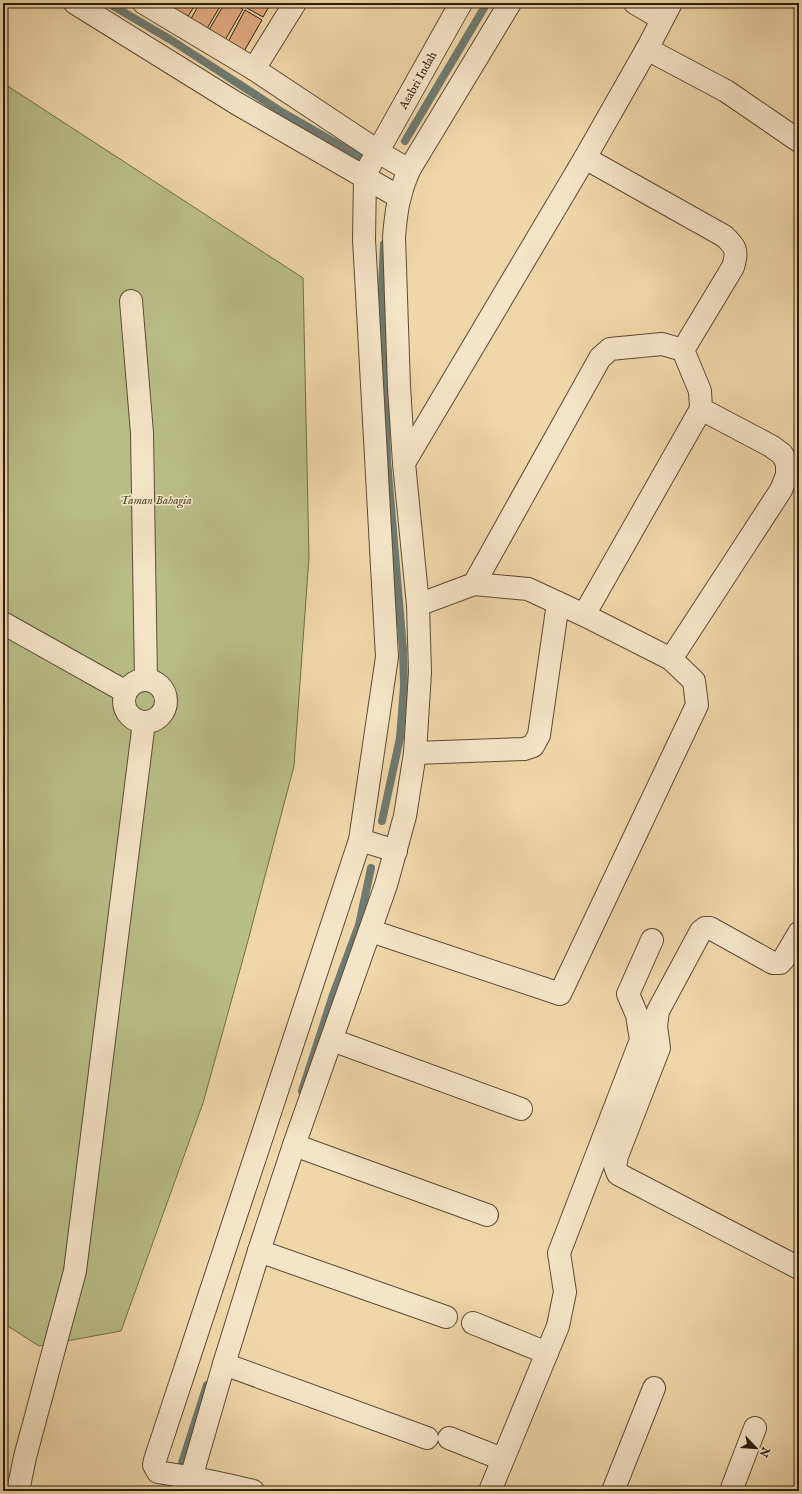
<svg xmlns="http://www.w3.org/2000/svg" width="802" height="1494" font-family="'IM FELL English',serif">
	<rect width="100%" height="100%" fill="#f0d7aa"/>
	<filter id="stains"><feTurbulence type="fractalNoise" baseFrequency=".005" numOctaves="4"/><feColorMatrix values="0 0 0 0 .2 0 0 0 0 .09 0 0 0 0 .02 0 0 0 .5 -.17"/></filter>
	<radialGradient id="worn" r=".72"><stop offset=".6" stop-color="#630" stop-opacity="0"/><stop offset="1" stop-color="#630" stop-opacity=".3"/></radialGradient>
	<polygon fill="#b9be88" stroke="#726d4a" points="3,83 303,278 309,557 294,766 246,948 203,1103 121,1331 39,1346 3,1323"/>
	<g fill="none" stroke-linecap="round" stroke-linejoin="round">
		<g stroke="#6f7a70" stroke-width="8">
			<polyline points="108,3 171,40 282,112 367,161"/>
			<polyline points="405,141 487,3"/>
			<polyline points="382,821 400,738 404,686 403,649 387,460 382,287 384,244"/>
			<polyline points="302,1091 333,995 359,925 371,868"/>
			<polyline points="173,1491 207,1385"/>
		</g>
	</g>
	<g fill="#e4ab81" stroke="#2b1c0d">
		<polygon points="174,3 196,3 186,20 170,11"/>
		<polygon points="200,3 222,3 205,32 189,22"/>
		<polygon points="225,3 232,3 243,9 224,42 207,33"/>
		<polygon points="250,3 271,3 263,17 247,8"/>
		<polygon points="245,10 262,20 243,53 227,44"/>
	</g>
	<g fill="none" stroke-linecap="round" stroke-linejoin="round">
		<defs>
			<g id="minor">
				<polyline points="75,3 236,103 399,197"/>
				<polyline points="144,3 254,69 385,156 409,170"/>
				<polyline points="635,3 662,19"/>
				<polyline points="647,49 726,91 799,141"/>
				<polyline points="254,69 295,3"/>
				<path d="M585,158L724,236C736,247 738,251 733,267L683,350L700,391L701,409L771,446L782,454L787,463V475L781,490L671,659"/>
				<polyline points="131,301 142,433 146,680"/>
				<polyline points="404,463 585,158 647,49 671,3"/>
				<polyline points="418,605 474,584"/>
				<polyline points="584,615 701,409"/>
				<polyline points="3,623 126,692"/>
				<circle cx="145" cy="701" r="21"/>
				<polyline points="415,753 524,749 533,746 539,735 558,603"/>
				<polyline points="360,840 396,851"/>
				<polyline points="371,931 560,994 697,705 694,681 671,659 584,615 528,589 474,584 600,358 610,349 662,344 683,350"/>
				<polyline points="799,933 783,960 780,963 773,963 710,928 705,928 701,931 658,1011 656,1026 659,1048 617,1156 615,1166 618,1174 799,1268"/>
				<polyline points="332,1040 521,1109"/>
				<polyline points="294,1145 487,1215"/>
				<polyline points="259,1251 446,1317"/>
				<polyline points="473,1323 547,1353"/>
				<polyline points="224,1364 427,1438"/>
				<polyline points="449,1438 502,1459"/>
				<path d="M191,1478L224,1364L259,1251L294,1145L386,885L405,816L415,753L420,672L418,605L404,463L399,387L394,237C396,211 399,193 409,170L510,3"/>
				<polyline points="18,1491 25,1457 75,1271 144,722"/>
				<path id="s1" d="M253,1491C237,1487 220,1483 204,1480C189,1477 174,1475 158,1472L154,1465L155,1460L360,840L387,657L364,239L365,177L369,167L461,3"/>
				<polyline points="490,1491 558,1326 565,1292 559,1253 641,1040 637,1015 628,994 652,940"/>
				<polyline points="613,1491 654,1388"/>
				<polyline points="731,1491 755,1428"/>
			</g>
		</defs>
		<use href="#minor" stroke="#5c4b34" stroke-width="24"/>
		<use href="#minor" stroke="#f5e5c8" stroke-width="22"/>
	</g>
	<g text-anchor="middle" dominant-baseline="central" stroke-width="3" stroke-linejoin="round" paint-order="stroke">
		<g font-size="12" fill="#2b1c0d" stroke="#f5e5c8">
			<text stroke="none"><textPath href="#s1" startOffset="1539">Asabri Indah</textPath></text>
		</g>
		<g font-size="12" font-style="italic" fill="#564d32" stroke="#f5e5c8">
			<text x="156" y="500">Taman Bahagia</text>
		</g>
	</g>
	<rect width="802" height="1494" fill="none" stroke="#f0d7aa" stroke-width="16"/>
	<rect x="4" y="4" width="794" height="1486" fill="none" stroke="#2b1c0d" stroke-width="2"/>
	<rect x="8" y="8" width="786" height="1478" fill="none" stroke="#2b1c0d"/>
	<g transform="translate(756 1448) rotate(115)" stroke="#f5e5c8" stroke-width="3" paint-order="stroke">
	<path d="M0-3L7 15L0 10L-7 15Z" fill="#2b1c0d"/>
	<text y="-6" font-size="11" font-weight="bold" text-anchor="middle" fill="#2b1c0d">N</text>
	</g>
	<rect width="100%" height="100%" filter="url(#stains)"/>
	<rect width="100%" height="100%" fill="url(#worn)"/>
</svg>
